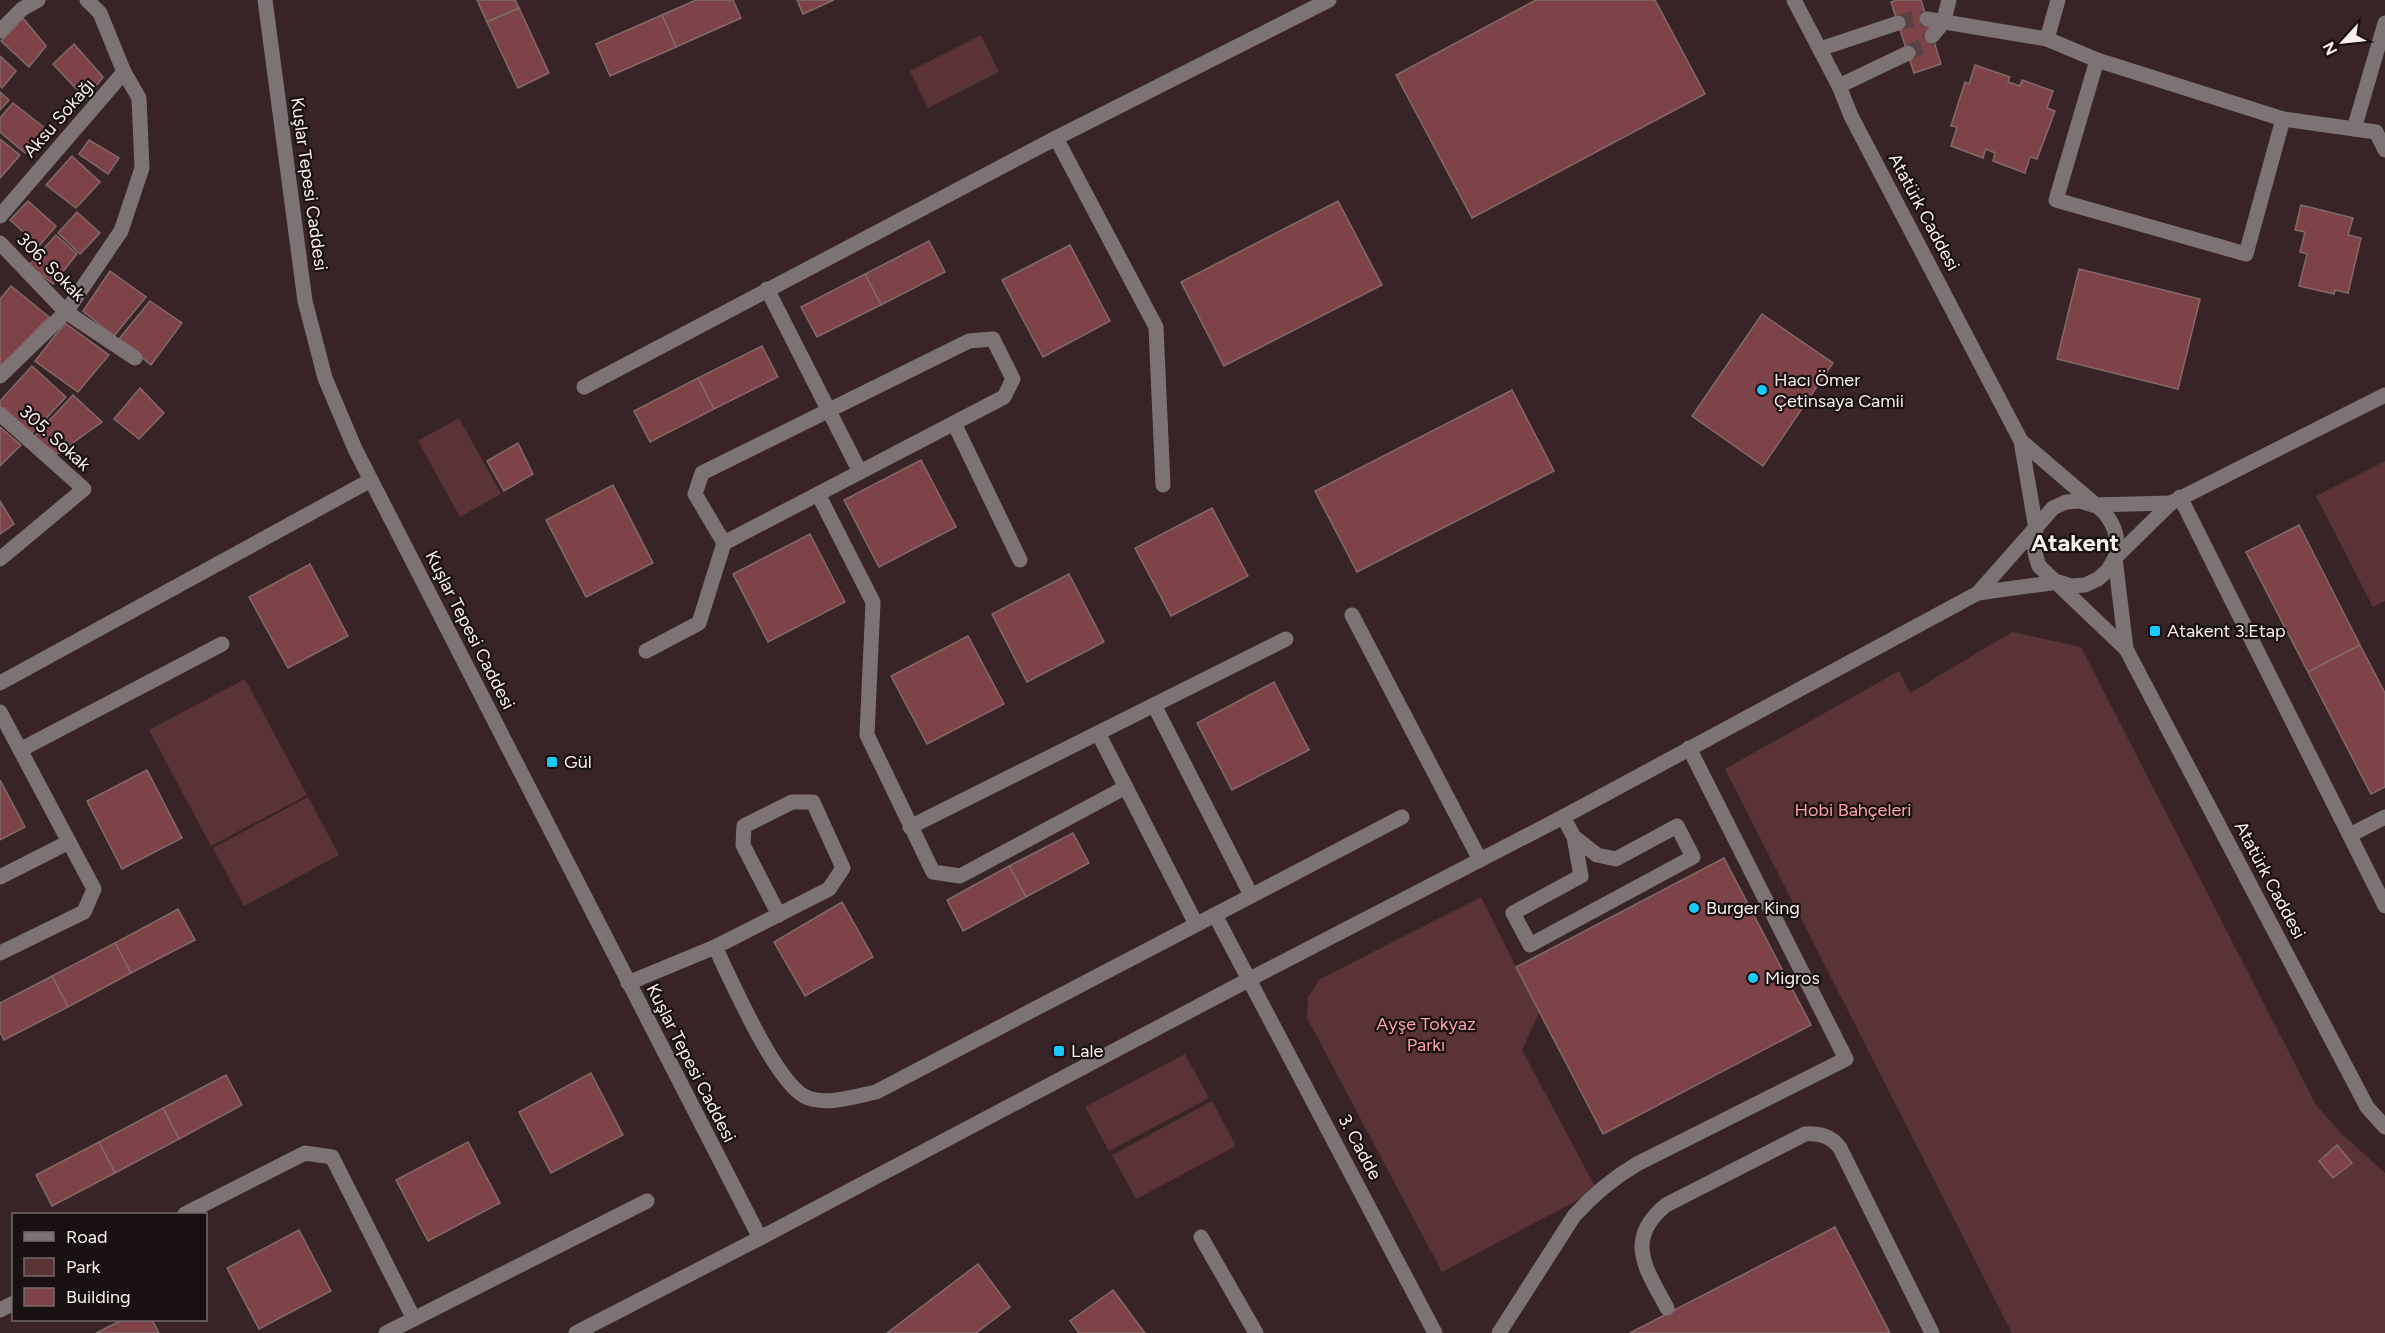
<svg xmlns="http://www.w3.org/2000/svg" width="2385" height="1333" font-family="Figtree,sans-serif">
	<rect width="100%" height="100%" fill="#382426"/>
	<g fill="#593336">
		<polygon points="981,35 999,72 928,108 910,71"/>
		<polygon points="459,418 501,494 460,517 418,441"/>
		<polygon points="2385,461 2385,601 2373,607 2316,496"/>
		<polygon points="2012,632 2081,647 2316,1105 2342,1134 2385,1173 2385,1333 2012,1333 1725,769 1899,671 1910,693"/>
		<polygon points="245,679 307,795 211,846 149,730"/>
		<polygon points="308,797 339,855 244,906 213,848"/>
		<polygon points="1481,897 1539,1013 1522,1050 1597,1190 1442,1272 1307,1018 1308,997 1320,979"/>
		<polygon points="1185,1054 1209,1098 1109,1151 1085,1107"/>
		<polygon points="1212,1101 1236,1146 1136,1199 1112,1155"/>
	</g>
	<g fill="#7e4348" stroke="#826a6b" stroke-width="1.5">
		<polygon points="477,0 515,0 519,8 487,22"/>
		<polygon points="696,0 733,0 741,18 676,47 662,15"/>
		<polygon points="797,0 834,0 803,14"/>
		<polygon points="1536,0 1655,0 1705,94 1472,218 1396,75"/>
		<polygon points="1897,0 1921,0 1941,64 1914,73 1891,2"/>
		<polygon points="519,8 549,73 518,88 487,22"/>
		<polygon points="662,15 676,47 610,76 596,44"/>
		<polygon points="23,18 46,46 29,67 1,41"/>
		<polygon points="74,44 103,77 86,99 53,64"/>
		<polygon points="0,56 16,71 2,88 0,86"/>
		<polygon points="1975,65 2010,77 2008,82 2020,86 2022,80 2053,91 2047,108 2055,111 2037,159 2030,157 2025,173 1993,161 1995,153 1986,149 1983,158 1951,146 1957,127 1951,126 1965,82 1969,84"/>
		<polygon points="0,92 9,100 0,110"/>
		<polygon points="13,103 45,128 25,153 0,132 0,118"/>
		<polygon points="0,139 20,155 0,178"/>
		<polygon points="89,140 119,158 108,174 79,154"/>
		<polygon points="72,156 100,182 76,208 46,185"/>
		<polygon points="28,201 56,226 39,246 10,220"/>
		<polygon points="1338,201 1382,285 1224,366 1181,282"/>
		<polygon points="2301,205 2353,218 2348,235 2361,238 2348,293 2335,290 2334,294 2299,286 2307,254 2300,252 2305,232 2295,230"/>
		<polygon points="77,212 100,233 80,254 58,233"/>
		<polygon points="56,235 77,254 53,284 29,265"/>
		<polygon points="929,241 945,272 881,305 865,274"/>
		<polygon points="1070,245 1110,321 1043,357 1002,280"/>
		<polygon points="2079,269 2200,299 2178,389 2057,359"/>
		<polygon points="110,271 146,297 114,336 83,311"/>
		<polygon points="865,274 881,305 817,337 801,307"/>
		<polygon points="11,286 49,317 0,368 0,299"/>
		<polygon points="150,301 182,323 151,365 119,339"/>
		<polygon points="1762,314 1833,363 1763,466 1692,416"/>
		<polygon points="65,323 109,355 78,392 35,361"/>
		<polygon points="762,346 778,377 714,409 698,378"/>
		<polygon points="32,366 66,397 32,433 0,407 0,401"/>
		<polygon points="698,378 714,409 650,442 634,411"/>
		<polygon points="140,388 164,413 139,439 114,419"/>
		<polygon points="1512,390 1554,471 1357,572 1315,491"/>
		<polygon points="73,395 102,422 57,454 34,437"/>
		<polygon points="0,427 21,445 0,466"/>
		<polygon points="518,443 533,474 504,491 487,461"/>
		<polygon points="921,460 956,527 879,567 844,500"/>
		<polygon points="613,485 653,563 586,597 546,520"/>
		<polygon points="0,501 14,524 0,534"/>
		<polygon points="1212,508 1248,576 1171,616 1135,548"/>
		<polygon points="2299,525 2360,645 2308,672 2246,552"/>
		<polygon points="810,534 845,602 768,642 733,574"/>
		<polygon points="310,564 348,636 288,668 249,597"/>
		<polygon points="1069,574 1104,642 1027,682 992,614"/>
		<polygon points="968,636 1004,704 927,744 891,676"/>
		<polygon points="2360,645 2385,693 2385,787 2371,794 2308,672"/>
		<polygon points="1274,682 1309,750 1232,790 1197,723"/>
		<polygon points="147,770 182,838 122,869 87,801"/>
		<polygon points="0,780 25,827 0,840"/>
		<polygon points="1073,833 1089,863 1026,897 1009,866"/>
		<polygon points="1724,858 1811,1025 1603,1134 1516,967"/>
		<polygon points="1009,866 1026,897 963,931 947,900"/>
		<polygon points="842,902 873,957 805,996 774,942"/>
		<polygon points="178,909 195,940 131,973 115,943"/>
		<polygon points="115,943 131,973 68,1007 52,976"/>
		<polygon points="52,976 68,1007 4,1040 0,1032 0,1003"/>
		<polygon points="591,1073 623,1135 551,1173 519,1112"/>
		<polygon points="226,1075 242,1105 179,1139 163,1108"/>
		<polygon points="163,1108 179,1139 115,1173 99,1142"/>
		<polygon points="99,1142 115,1173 52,1206 36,1175"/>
		<polygon points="468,1142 500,1203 428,1241 396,1180"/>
		<polygon points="2337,1145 2352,1163 2333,1178 2319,1161"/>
		<polygon points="1835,1227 1890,1333 1630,1333"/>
		<polygon points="299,1230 331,1291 259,1329 227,1268"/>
		<polygon points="978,1264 1010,1307 976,1333 887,1333"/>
		<polygon points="1113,1290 1145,1333 1079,1333 1070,1321"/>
		<polygon points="122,1320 152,1320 159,1333 96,1333"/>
	</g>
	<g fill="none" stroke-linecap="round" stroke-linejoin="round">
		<g stroke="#564244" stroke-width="15" stroke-dasharray="15 8" stroke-linecap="butt">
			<polyline points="1898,23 1912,19 1927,19"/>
			<polyline points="1908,53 1923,46 1932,36"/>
		</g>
		<g stroke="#7e7374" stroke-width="15">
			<polyline points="265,0 305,301 325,378 355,449 760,1238"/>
			<path d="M1794,0L1839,86L1851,116L2021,441L2036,529C2033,543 2034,552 2039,566L2126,649L2367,1107L2385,1127"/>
			<polyline points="1927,19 2047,39 2097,60 2283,119 2376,132 2385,150"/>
			<polyline points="1943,23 1949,0"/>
			<polyline points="0,31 22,9 38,0"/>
			<polyline points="1932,36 1943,23"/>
			<polyline points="2047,39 2058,0"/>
			<polyline points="1820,49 1898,23"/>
			<polyline points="2097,60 2056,200 2246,254 2283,119"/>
			<polyline points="1839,86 1908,53"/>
			<polyline points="2354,129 2385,23"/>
			<polyline points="1056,138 1156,327 1163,485"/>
			<polyline points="0,216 124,72"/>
			<polyline points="0,243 66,312 135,358"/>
			<polyline points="767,289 860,472"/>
			<polyline points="0,376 66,312 121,231 142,168 139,98 124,72 100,13 87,0"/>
			<polyline points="584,387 1056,138 1329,0"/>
			<polyline points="0,414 84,489 0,559"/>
			<polyline points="954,423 1020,560"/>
			<path d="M2021,441L2104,512C2116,527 2119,539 2115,558L2126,649"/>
			<polyline points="818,494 873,602 867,735 933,872 960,876 1126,787"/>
			<polyline points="2180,497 2385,906"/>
			<polyline points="1978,593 2058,582 2071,586 2085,585 2098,579 2108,570 2115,558 2171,503 2385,395"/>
			<polyline points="1352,615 1480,860"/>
			<polyline points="646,651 699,623 724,543 1004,397 1013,379 993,339 969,341 702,473 695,494 724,543"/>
			<polyline points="0,683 371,480"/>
			<polyline points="1154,705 1251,895"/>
			<polyline points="0,712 94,889 84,912 0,953"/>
			<polyline points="1098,733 1196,924"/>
			<polyline points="20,750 222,644"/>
			<polyline points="1563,817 1574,837 1581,876 1513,913 1530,945 1693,857 1677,826 1616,859 1597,855 1574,837"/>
			<polyline points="910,827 1286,639"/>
			<polyline points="2350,835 2385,817"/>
			<polyline points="0,877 69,842"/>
			<polyline points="1215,915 1435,1333"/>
			<path d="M715,947C732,982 774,1079 804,1096C824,1107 856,1096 876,1092L1402,817"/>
			<polyline points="628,983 715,947 829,889 843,868 813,802 792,802 744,826 743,845 779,915"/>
			<polyline points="185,1214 305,1153 332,1157 414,1319"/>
			<polyline points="1201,1237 1256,1333"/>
			<path d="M1667,1308C1647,1270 1623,1240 1666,1205L1805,1134C1820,1133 1831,1136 1840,1148L1932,1333"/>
			<polyline points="0,1310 14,1303"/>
			<polyline points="386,1333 647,1201"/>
			<polyline points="576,1333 760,1238 1250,979 1563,817 1978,593 2053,508 2066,502 2080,501 2093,505 2171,503"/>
			<path d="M1499,1333L1574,1216C1593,1195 1613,1178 1637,1164L1846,1059L1689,748"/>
		</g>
	</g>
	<g fill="#1acafc" stroke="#191011" stroke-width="2">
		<circle cx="1762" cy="390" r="6"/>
		<rect x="2149" y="625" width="12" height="12" rx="3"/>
		<rect x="546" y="756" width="12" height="12" rx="3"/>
		<circle cx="1694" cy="908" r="6"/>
		<circle cx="1753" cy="978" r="6"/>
		<rect x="1053" y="1045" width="12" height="12" rx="3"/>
	</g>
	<g text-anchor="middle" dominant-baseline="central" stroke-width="4.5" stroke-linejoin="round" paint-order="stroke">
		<g font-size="18" fill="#fdefef" stroke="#191011">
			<text transform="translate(59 118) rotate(-49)">Aksu Sokağı</text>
			<text transform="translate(309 184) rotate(82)">Kuşlar Tepesi Caddesi</text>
			<text transform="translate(1924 212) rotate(62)">Atatürk Caddesi</text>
			<text transform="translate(51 267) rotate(45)">306. Sokak</text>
			<text transform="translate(55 438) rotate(42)">305. Sokak</text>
			<text transform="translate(470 630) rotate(63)">Kuşlar Tepesi Caddesi</text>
			<text transform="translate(2270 880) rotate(62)">Atatürk Caddesi</text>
			<text transform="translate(691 1063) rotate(63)">Kuşlar Tepesi Caddesi</text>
			<text transform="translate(1360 1147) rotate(62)">3. Cadde</text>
		</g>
		<g font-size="18" fill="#fdefef" stroke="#191011" text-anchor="start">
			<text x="1774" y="380">Hacı Ömer<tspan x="1774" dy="21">Çetinsaya Camii</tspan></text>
			<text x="2167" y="631">Atakent 3.Etap</text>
			<text x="564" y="762">Gül</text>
			<text x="1706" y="908">Burger King</text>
			<text x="1765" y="978">Migros</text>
			<text x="1071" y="1051">Lale</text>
		</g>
		<g font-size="18" fill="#fea1a8" stroke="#191011">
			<text x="1853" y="810">Hobi Bahçeleri</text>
			<text x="1426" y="1024">Ayşe Tokyaz<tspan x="1426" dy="21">Parkı</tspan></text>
		</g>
		<g font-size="24" font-weight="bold" fill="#fdefef" stroke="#191011">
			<text x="2075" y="542">Atakent</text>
		</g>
	</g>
	<rect x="12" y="1213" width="195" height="108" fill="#191011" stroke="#74696a" stroke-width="1.5"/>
	<rect x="24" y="1232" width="30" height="9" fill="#7e7374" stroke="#74696a" stroke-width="1.5"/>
	<text x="66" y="1243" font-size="18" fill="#fdefef">Road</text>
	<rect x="24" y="1258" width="30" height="18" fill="#593336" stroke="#74696a" stroke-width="1.5"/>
	<text x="66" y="1273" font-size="18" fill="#fdefef">Park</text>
	<rect x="24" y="1288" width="30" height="18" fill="#7e4348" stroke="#74696a" stroke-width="1.5"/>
	<text x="66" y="1303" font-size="18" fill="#fdefef">Building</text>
	<g transform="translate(2343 42) rotate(243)" stroke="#191011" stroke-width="4.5" paint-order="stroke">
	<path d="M0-4.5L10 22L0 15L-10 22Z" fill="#fdefef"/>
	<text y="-9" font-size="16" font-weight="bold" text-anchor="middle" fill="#fdefef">N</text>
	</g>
</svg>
